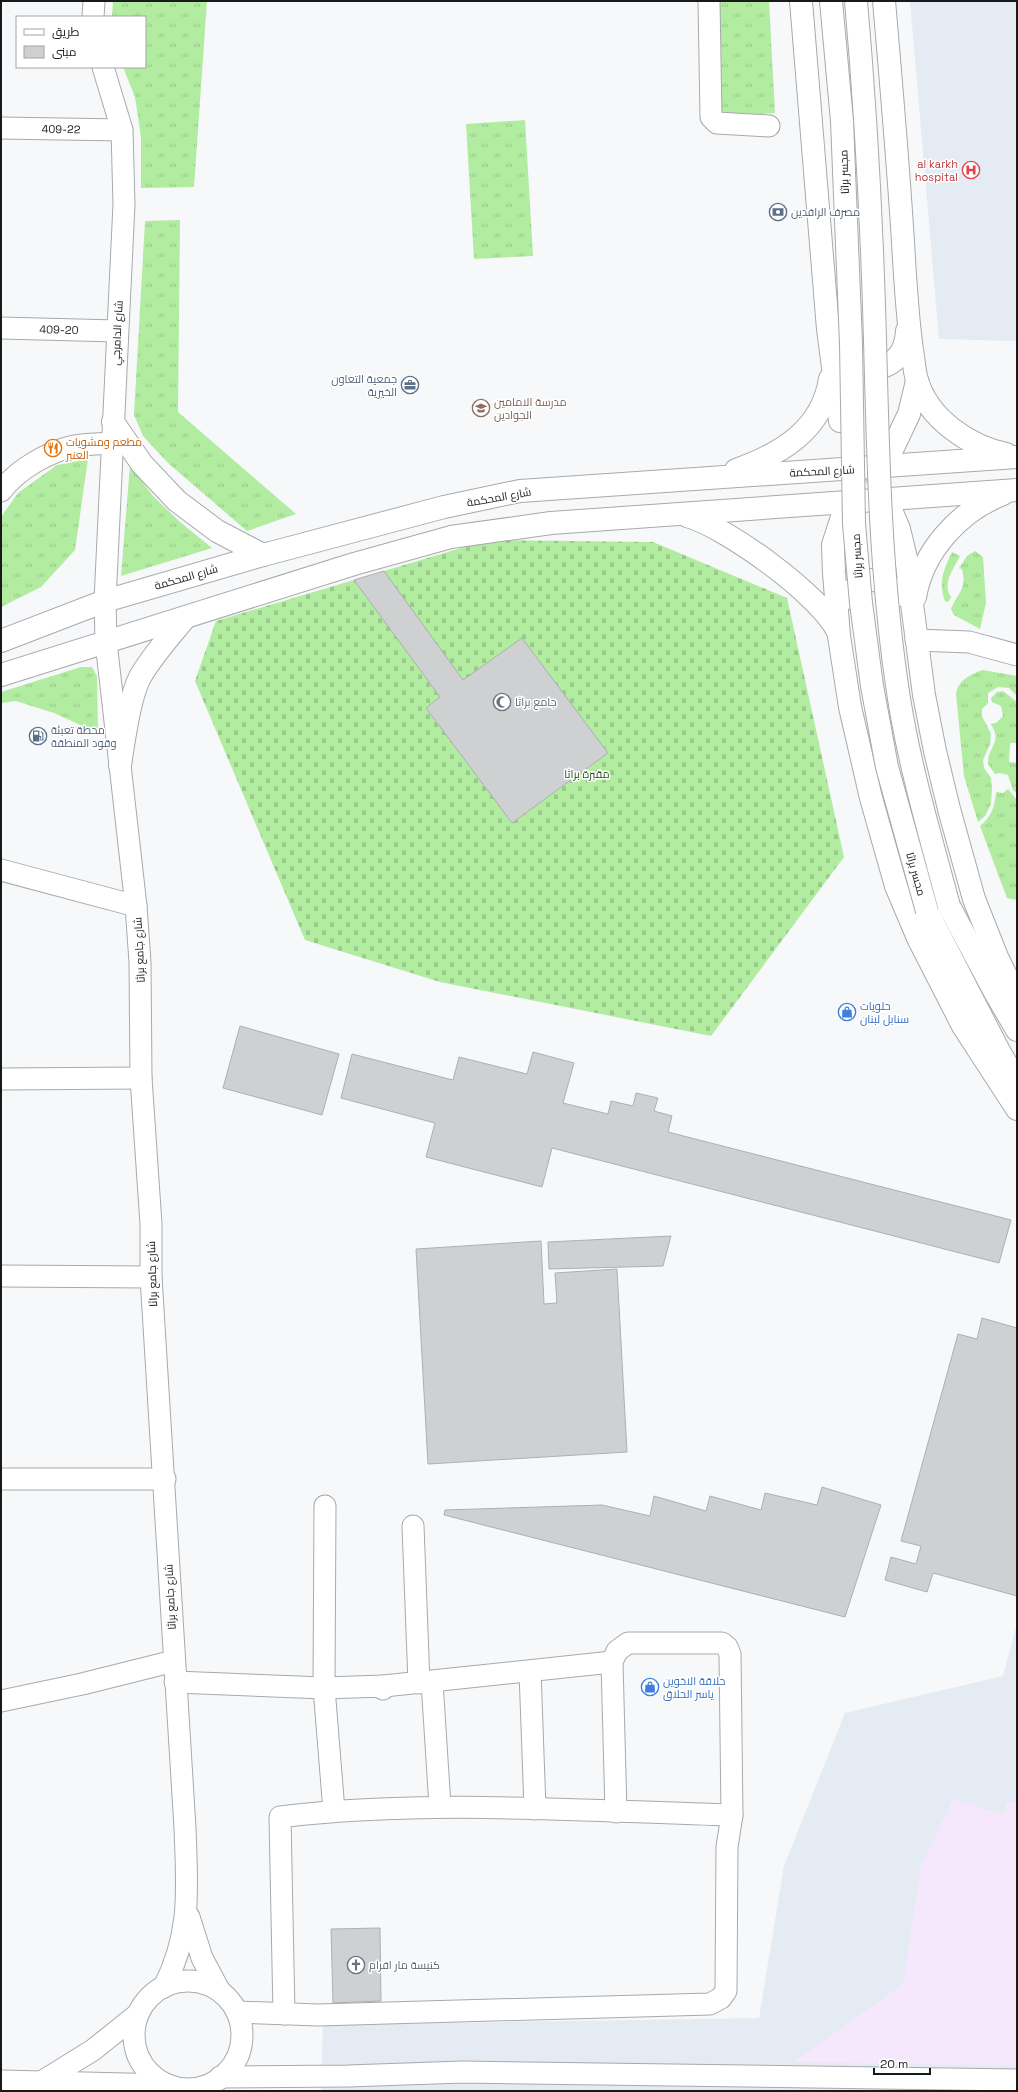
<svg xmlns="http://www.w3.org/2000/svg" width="1018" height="2092" font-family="'Space Grotesk',Cairo,sans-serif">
	<defs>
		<pattern id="grass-tufts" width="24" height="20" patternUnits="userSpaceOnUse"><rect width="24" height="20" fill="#b1eca0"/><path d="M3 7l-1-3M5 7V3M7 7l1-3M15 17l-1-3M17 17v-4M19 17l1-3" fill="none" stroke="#98ca89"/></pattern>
		<pattern id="cemetery-stones" width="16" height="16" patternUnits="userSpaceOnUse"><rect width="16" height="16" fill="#b1eca0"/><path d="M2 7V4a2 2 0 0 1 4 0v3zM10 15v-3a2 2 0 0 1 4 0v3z" fill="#98ca89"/></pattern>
	</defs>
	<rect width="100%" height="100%" fill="#f6f8f9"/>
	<g fill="#e4ebf2">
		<polygon points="910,1 1017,1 1017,341 939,339"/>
		<polygon points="1017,1624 1017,2091 321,2091 323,2025 759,2018 784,1866 845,1713 1003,1676"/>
	</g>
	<polygon fill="#f5e8fc" points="953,1799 1002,1815 1008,1801 1017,1804 1017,2066 794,2062 903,1984 921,1866"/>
	<g fill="url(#grass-tufts)">
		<polygon points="113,1 207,1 194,187 141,188 141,137 135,97 123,67 145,67 145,17 112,17"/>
		<polygon points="709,1 769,1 775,113 716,117"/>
		<polygon points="525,120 533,256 474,259 466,124"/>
		<polygon points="180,220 178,412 296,514 247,531 168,463 143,436 134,415 145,221"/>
		<polygon points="88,459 75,550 41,587 1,607 1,517 18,493 57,465"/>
		<polygon points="130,465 153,496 179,521 212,548 121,576"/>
		<path d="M975,551L983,557L986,603L980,629L954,615L951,609C958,592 967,590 962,569L959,568L967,556Z"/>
		<path d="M952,552L960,556C953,570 942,583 951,597L948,602L945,601C938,582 944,569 952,552Z"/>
		<polygon points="81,667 92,667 97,676 98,733 54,713 16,701 1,703 1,692"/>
		<path d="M983,670L1017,676V696L1009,688L998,687L988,693V703L982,709V716L991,734L990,744L983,760L984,768L991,778L992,789L991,804L985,816L978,822L964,776L956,694C958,680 971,674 983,670Z"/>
		<path d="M1003,691L1017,702V743H1010L1009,762L1017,763V794L1013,790L1008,775L1000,773L995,774L988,764C987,746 1003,744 991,724L996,723L1003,716L1001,706L992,702L991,698L997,692Z"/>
		<path d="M1008,789L1017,800V900L1007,898L980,826C991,817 995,807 996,792L1003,793Z"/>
	</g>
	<polygon fill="url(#cemetery-stones)" points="488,540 653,542 787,598 844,857 711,1036 440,982 305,940 195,681 216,621"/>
	<g fill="#ced0d1" stroke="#aeafb1">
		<polygon points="384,571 463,680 522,638 608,753 512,823 426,708 440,697 354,580"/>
		<polygon points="240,1026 339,1054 322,1115 223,1088"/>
		<polygon points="533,1052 574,1063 563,1103 608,1114 611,1101 633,1106 636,1093 658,1098 654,1111 672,1116 668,1132 1011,1220 999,1263 552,1148 542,1187 426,1157 435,1123 341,1098 352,1054 453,1080 459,1057 527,1074"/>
		<polygon points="671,1236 663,1266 549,1269 548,1242"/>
		<polygon points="541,1241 544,1304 557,1303 555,1273 617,1269 627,1452 428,1464 416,1249"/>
		<polygon points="982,1318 1017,1328 1017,1596 933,1573 927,1592 885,1580 891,1557 916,1564 921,1546 901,1541 958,1334 977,1339"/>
		<polygon points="822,1487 881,1505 845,1617 444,1515 445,1510 602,1505 650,1516 654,1496 706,1511 710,1496 761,1510 765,1493 817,1505"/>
		<polygon points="380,1928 381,2001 333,2003 331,1929"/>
	</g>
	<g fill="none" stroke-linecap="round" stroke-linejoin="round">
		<polyline stroke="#d5d7d7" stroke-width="22" stroke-dasharray="22 11" stroke-linecap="butt" points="846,509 858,491 887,459"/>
		<defs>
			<g id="minor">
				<polyline points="709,1 711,117 717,123 769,126"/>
				<polyline points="93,17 94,1"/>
				<path d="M103,67L122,130L124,204L105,601L106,642L136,906L140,962L141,1078L151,1224V1277L185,1828C187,1889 192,1931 164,1987"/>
				<path id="s1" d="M1,128L122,130"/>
				<path id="s2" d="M1,328L117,331"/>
				<path d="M1,491C18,469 48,452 74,446C86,444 99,444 112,443"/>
				<polyline points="916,640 969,642 1017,655"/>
				<polyline points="1,870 136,906"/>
				<polyline points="1,1079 141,1078"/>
				<polyline points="1,1276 151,1277"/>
				<polyline points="1,1479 165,1479"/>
				<polyline points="325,1506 324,1688 334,1811"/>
				<polyline points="413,1526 419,1683"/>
				<polyline points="530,1671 535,1809"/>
				<polyline points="175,1682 324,1688 384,1686 383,1689"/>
				<polyline points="432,1682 440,1806"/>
				<polyline points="384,1686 612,1662"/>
				<polyline points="1,1701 82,1684 174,1661"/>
				<polyline points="189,1917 202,1958 219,1990"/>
				<circle cx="188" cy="2035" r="54"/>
				<polyline points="237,2012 318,2015 710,2004 721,1998 726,1991 727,1847 732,1815 730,1654 727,1647 722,1643 628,1643 617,1651 612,1662 616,1812"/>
				<path d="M284,2014L280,1817C430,1799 582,1811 732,1815"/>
				<polyline points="220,2077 348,2076 463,2072 1017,2080"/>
				<polyline points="1,2081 168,2085"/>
				<polyline points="43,2081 93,2050 138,2014"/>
			</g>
			<g id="major">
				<polyline points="801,1 828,329 840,421"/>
				<path d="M884,1C891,81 898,162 903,242C905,278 907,314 912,350C914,360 914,371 917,380C928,419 969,446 1006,454"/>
				<path d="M885,366C901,359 906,346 907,331"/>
				<polyline points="113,422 142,464 177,501 217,531 263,555"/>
				<polyline points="889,456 909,414 917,381"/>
				<path d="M736,470C781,454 822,430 830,379"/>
				<polyline points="891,510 899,529 906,558 924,695 935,751 949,809 974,899 997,957 1017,998"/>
				<polyline points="843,514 833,545 834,573 839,636 850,707 871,798 896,886 918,938 963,1026 1017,1109"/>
				<path d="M687,516C725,526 822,596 838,632"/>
				<path d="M915,597C923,551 959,511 1003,494"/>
				<path d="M847,598C861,573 882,576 900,595"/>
				<polyline points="1,641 105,601 263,555 444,507 520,491 1017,457"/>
				<polyline points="1,675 354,564 451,537 551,523 1017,490"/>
				<path d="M120,765C124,740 129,699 140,677C152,656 169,637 185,618"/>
				<polyline points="949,906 996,994 1017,1030"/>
				<polyline points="927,911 999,1051 1017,1082"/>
			</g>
		</defs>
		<use href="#minor" stroke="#a8a9ab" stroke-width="23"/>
		<use href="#major" stroke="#a8a9ab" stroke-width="24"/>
		<use href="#minor" stroke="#fff" stroke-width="21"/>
		<use href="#major" stroke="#fff" stroke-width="22"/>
		<defs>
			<g id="major-bridge">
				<polyline points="831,1 842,121 851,344 854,524 861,603 872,686 887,767 927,911"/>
				<path d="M856,1C866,114 872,226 875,340C878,453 880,566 896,678C906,755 929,831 949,906"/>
			</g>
		</defs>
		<use href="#major-bridge" stroke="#a8a9ab" stroke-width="24" stroke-linecap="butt"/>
		<use href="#major-bridge" stroke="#fff" stroke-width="22"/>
	</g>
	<defs>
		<symbol id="hospital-ring" viewBox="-11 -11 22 22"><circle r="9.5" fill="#fff" stroke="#e0444e" stroke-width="1.5"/><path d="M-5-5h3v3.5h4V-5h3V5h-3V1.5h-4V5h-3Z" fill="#e0444e"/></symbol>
		<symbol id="bank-ring" viewBox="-11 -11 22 22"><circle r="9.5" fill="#fff" stroke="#5c6f8a" stroke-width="1.5"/><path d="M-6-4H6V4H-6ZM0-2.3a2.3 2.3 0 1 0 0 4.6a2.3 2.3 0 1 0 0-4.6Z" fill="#5c6f8a"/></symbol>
		<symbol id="office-ring" viewBox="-11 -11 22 22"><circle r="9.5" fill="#fff" stroke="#5c6f8a" stroke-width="1.5"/><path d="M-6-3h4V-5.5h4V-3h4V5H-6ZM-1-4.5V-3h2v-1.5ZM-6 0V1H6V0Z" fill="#5c6f8a"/></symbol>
		<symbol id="school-ring" viewBox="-11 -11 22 22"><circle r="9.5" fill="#fff" stroke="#8d6e63" stroke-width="1.5"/><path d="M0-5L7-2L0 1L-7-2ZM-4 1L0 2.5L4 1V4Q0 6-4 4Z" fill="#8d6e63"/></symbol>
		<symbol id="restaurant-ring" viewBox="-11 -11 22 22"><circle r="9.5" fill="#fff" stroke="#e8710a" stroke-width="1.5"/><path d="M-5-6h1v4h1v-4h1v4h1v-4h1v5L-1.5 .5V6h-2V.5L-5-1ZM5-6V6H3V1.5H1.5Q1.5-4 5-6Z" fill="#e8710a"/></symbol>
		<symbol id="mosque-ring" viewBox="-11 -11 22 22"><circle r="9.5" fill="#fff" stroke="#6b7280" stroke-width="1.5"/><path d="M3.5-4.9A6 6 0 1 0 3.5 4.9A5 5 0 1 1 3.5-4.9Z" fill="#6b7280"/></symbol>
		<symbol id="fuel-ring" viewBox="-11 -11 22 22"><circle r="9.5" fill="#fff" stroke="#5c6f8a" stroke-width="1.5"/><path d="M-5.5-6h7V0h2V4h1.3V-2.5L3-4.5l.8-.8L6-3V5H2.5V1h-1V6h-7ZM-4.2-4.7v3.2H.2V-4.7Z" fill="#5c6f8a"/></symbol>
		<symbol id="shop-ring" viewBox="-11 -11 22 22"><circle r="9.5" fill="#fff" stroke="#3f7fe0" stroke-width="1.5"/><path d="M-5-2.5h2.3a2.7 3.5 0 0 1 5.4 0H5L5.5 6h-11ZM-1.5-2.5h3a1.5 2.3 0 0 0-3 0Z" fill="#3f7fe0"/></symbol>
		<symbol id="church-ring" viewBox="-11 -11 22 22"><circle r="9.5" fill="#fff" stroke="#6b7280" stroke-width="1.5"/><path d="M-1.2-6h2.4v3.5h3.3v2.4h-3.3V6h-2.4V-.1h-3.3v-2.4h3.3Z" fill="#6b7280"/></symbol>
	</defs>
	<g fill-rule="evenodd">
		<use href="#hospital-ring" x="961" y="160" width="20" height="20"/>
		<use href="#bank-ring" x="768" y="202" width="20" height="20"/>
		<use href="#office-ring" x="400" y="375" width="20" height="20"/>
		<use href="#school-ring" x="471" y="398" width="20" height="20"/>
		<use href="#restaurant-ring" x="43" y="438" width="20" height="20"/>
		<use href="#mosque-ring" x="492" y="692" width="20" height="20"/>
		<use href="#fuel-ring" x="28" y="726" width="20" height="20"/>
		<use href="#shop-ring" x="837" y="1002" width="20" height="20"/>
		<use href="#shop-ring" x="640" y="1677" width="20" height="20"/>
		<use href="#church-ring" x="346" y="1955" width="20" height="20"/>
	</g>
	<g text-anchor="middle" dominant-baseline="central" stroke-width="3" stroke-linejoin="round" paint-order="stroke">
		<g font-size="11" fill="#181919" stroke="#fff">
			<text stroke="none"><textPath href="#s1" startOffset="60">409-22</textPath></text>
			<text transform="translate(844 172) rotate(-92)">مجسر براثا</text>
			<text stroke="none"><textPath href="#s2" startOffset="58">409-20</textPath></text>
			<text transform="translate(117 333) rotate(-87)">شارع الدامرجي</text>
			<text transform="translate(822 471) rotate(-3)">شارع المحكمة</text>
			<text transform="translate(499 497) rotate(-10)">شارع المحكمة</text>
			<text transform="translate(857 556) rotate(-94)">مجسر براثا</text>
			<text transform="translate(186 577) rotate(-16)">شارع المحكمة</text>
			<text transform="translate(916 874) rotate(74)">مجسر براثا</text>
			<text transform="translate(139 950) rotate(-93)">شارع جامع براثا</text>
			<text transform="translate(152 1274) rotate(-92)">شارع جامع براثا</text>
			<text transform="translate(170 1597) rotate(-93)">شارع جامع براثا</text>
		</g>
		<g font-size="11" fill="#be3a42" stroke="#fff" text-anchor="end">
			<text x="958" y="164">al karkh<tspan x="958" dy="13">hospital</tspan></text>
		</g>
		<g font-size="11" fill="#4e5e75" stroke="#fff" text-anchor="start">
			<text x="791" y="212">مصرف الرافدين</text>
			<text x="397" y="379" text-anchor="end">جمعية التعاون<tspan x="397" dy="13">الخيرية</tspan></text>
			<text x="51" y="730">محطة تعبئة<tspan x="51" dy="13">وقود المنطقة</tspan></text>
		</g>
		<g font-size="11" fill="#785e54" stroke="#fff" text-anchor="start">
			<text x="494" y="402">مدرسة الامامين<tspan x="494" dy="13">الجوادين</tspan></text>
		</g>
		<g font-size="11" fill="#c56008" stroke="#fff" text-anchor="start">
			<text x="66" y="442">مطعم ومشويات<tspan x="66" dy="13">العنبر</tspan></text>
		</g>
		<g font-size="11" fill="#5b616d" stroke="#fff" text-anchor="start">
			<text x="515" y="702">جامع براثا</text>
			<text x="369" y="1965">كنيسة مار افرام</text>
		</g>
		<g font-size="11" fill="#264e17" stroke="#fff">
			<text x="587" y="774">مقبرة براثا</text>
		</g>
		<g font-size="11" fill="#366cbe" stroke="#fff" text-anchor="start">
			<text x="860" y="1006">حلويات<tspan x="860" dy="13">سنابل لبنان</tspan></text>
			<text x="663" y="1681">حلاقة الاخوين<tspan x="663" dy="13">ياسر الحلاق</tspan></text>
		</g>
	</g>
	<rect width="1018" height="2092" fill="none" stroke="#181919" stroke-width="4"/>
	<rect x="16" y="16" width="130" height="52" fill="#ffffff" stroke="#a3a3a3"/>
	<rect x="24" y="29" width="20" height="6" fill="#ffffff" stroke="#a3a3a3"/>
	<text x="52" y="36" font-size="12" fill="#181919">طريق</text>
	<rect x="24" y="46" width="20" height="12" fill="#ced0d1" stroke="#a3a3a3"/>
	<text x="52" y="56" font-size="12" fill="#181919">مبنى</text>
	<path d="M874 2068v6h56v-6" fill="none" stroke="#181919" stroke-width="2"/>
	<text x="880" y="2068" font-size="12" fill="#181919" stroke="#ffffff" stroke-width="3" paint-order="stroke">20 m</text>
</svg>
